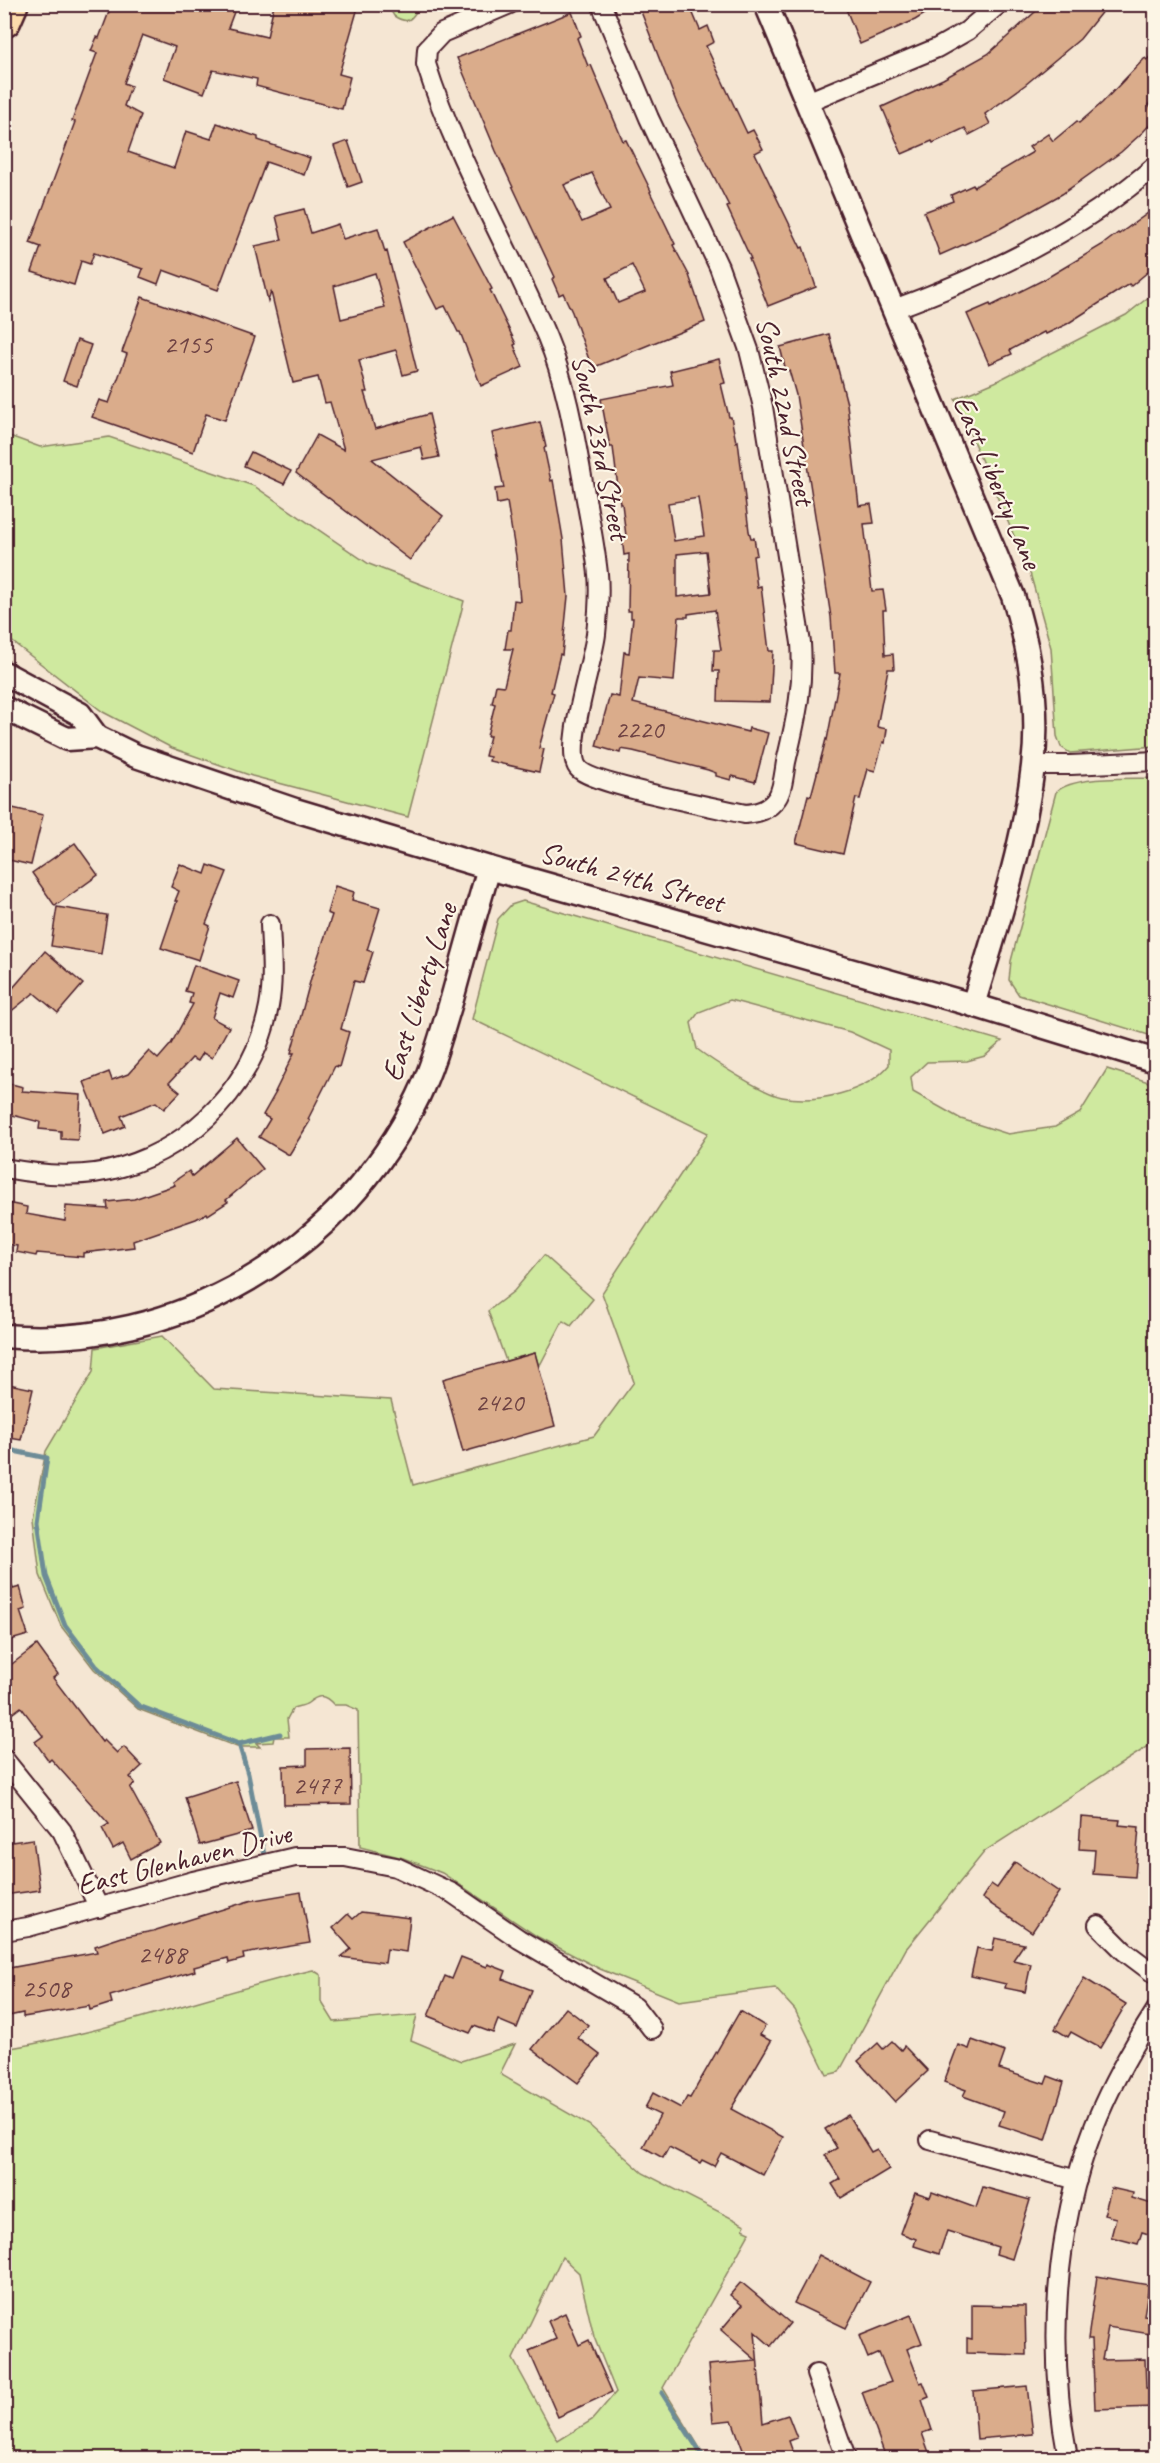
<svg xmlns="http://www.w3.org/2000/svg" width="1160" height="2463" font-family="Caveat,sans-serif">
	<rect width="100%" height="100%" fill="#f5e6d3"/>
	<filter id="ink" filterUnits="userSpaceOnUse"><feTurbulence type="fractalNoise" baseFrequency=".0167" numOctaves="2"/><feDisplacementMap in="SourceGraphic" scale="12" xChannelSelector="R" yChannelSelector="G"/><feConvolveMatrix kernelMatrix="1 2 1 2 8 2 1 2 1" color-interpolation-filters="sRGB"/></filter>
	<g filter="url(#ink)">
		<g fill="#cfe99f" stroke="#8c8465" stroke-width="1.5" fill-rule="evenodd">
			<path d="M393,5V4L423,5C411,13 413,28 394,16L391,11Z"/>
			<polygon points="1155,292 1155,746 1070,753 1061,747 1057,736 1051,648 1030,573 955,399 995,382 1126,315"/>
			<polygon points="4,434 40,447 109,437 254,486 369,564 464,601 408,817 252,776 172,748 103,712 5,636"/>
			<path d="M1155,778H1156L1155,1037L1019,995L1009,980L1011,961L1056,792C1074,775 1131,779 1155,778Z"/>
			<path d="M523,901L1002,1041L985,1056L967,1061L927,1062L911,1077L913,1092L961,1119L1008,1134L1055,1127L1080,1113L1107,1069L1155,1084V1742L985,1851L906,1949L839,2072L827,2075L795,2010L775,1988L679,2001L600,1969L538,1937L442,1873L403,1858L360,1847L358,1710L346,1705H334C324,1694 319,1694 308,1703C304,1706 298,1706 293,1708L287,1719L289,1737H274L273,1742L256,1743L260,1747H237L138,1709L94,1669L61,1626L40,1575L33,1517L46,1451L93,1372L95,1348L162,1336L214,1389L391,1400L413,1485L594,1436L634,1382L602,1293L708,1133L472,1019L498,919L511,905ZM730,1000L850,1032L889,1050V1065C867,1092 816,1104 782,1097C763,1093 714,1062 697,1049L691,1023L699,1012Z"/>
			<polygon points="544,1255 593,1299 571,1326 563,1321 539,1367 535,1353 506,1361 488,1311 514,1291"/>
			<path d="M313,1970L321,1975V2001L334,2022L417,2015L411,2040L461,2061L515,2044L500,2074L589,2125L643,2173L745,2225L743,2229L750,2232L663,2388L706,2458H5V2049C109,2032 210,1995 313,1970ZM562,2257L579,2273L594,2337L616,2392L592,2420L558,2441L513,2359Z"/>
		</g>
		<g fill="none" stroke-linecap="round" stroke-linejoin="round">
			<g stroke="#6d8c97" stroke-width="5">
				<polyline points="4,1449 47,1458 38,1520 46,1576 65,1625 96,1666 139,1706 239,1744 248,1774 265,1860"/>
				<polyline points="239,1744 280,1734"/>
				<polyline points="662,2393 704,2458"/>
			</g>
		</g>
		<g fill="#daac8b" stroke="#4a1f2b" stroke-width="1.5" fill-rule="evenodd">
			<polygon points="112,4 237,4 228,28 267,37 274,4 359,4 339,74 350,77 342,109 256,86 257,79 213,70 204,93 164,78 175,47 142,35 124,83 131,86 124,106 141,115 128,152 174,168 186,131 211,139 217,123 258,137 258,140 310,158 304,175 266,162 218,290 163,270 158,284 140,277 143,269 94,253 90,264 81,261 74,285 32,272 41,247 30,243 75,122 72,121 97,53 91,51 97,37 99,38"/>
			<polygon points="638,4 689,4 700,30 708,26 714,42 706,46 747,133 753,130 763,149 755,153 801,248 803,247 816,287 768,306 749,259 751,259 727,207 729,206 677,104"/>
			<polygon points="844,4 941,4 915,20 860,44"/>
			<polygon points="1044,4 1108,4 1080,39 1025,85 985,114 990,124 969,135 965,128 933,143 932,141 902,154 882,107 943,79 988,54"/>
			<path d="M572,12L581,36L577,38L588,66L591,65L623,141L626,140L651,191L650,192L675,244L673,245L689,275L705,322L592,368L572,312L563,293L559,295L552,279L555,277L496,151L457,58ZM592,173L610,210L582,222L564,185ZM632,265L645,292L618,303L607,278Z"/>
			<polygon points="1155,51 1155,97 1148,105 1155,112 1155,119 1143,132 1121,152 1062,194 1001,228 940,255 924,212 953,201 951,195 973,185 974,187 1033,152 1029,147 1048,134 1053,141 1077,121 1079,123 1102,103 1145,58 1147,60"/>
			<polygon points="348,141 362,182 348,187 334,146"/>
			<polygon points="1155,208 1155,266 1131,286 1129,284 1067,324 1046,334 1044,332 1010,350 1012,354 989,364 967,314 990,304 991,306 1045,279 1102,245 1118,233 1119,234"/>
			<path d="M304,209L311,233L338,224L343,239L378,228L385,252L387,251L417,371L403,375L396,350L359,360L367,392H364L375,429L429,414L439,457L424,460L421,447L372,459L443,516L410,560L296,473L317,435L344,450L330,402L325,403L318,377L293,383L271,292L268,301L255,246L282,240L276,216ZM375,273L385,308L341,319L334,286Z"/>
			<polygon points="453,215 492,289 490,290 516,344 514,345 523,367 481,386 460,332 458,332 445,306 437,309 403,242"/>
			<polygon points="142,297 255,337 225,420 206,414 193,452 92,417 99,400 109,403 127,354 122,352"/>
			<polygon points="829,334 847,404 859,506 871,504 874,523 864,524 872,591 883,590 886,610 883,610 885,655 893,654 894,669 888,669 877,727 887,729 885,743 883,742 875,771 868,769 860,799 856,798 843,854 796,843 808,795 811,796 826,739 827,740 840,673 835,673 831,617 796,395 789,370 786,371 780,347"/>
			<polygon points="77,340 91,345 77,386 63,381"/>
			<path d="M719,359L725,383L721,384L729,417H731L736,442L738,441L749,531L751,538H754L757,555L753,556L757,587L761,586L769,651H773L770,702L718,701L719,671H713L714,650H721L715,610L688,614V617H679L674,681L639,678L633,703L748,732L749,728L768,733L755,782L732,776L731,780L716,776V773L708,770L633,751L621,749L620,753L596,746L610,695L619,697L624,652L629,653L633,618H631V611H628L629,554L624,555L622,537L626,536L622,504H620L613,447H610L601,399L673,385L670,371ZM698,498L704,536L674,541L668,503ZM706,551L711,593L677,597V554Z"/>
			<polygon points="540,422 546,447 544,448 551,481 553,480 563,539 568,596 562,655 560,654 551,692 554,693 539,748 544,749 539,772 489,761 490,757 485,756 490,736 487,736 495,704 492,703 496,685 504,686 513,649 505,649 508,630 511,630 514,600 520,601 516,556 507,502 497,504 495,489 504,488 492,433"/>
			<polygon points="251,452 291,471 284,484 244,466"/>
			<polygon points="4,806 43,815 31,865 4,859"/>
			<polygon points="75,843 98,875 55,906 32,873"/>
			<polygon points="180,864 205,874 208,865 227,872 206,924 210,926 199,960 161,948 177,901 175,901 179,891 171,887"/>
			<polygon points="335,886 354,892 352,900 380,908 367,950 373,952 363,983 354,981 341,1029 349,1032 339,1067 335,1066 308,1119 310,1121 289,1155 259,1137 270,1119 263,1115 276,1092 275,1092 294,1053 291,1053 311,978 332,915 327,913"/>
			<polygon points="57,907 107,915 101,954 51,946"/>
			<polygon points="45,951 83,984 58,1013 34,993 4,1017 4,980 12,989"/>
			<polygon points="194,965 239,981 233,998 220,993 212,1018 229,1027 212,1058 203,1053 198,1061 192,1058 169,1083 180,1092 164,1109 156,1102 121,1116 125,1126 105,1134 84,1082 109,1072 112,1080 128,1074 149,1051 158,1059 171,1044 193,1004 189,1003 192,993 185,991"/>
			<polygon points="4,1082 23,1087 22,1091 81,1095 78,1140 61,1139 61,1131 39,1129 40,1122 4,1113"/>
			<polygon points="237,1138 263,1169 226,1200 228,1202 208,1215 207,1213 196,1219 133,1241 134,1247 83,1253 83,1257 37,1253 36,1256 16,1252 17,1246 4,1244 7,1203 27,1207 26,1214 65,1221 66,1206 108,1209 107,1202 134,1199 175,1185 173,1182 189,1171 192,1176"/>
			<polygon points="535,1353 555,1426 463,1452 443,1379"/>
			<polygon points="4,1383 33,1389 21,1440 4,1437"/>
			<polygon points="8,1572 13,1589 20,1587 26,1609 20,1611 28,1635 4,1642 4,1573"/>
			<polygon points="37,1645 58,1674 53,1678 102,1742 104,1740 117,1753 124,1747 142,1766 130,1777 135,1783 130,1788 160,1843 131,1859 123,1843 113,1849 102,1828 109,1824 51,1759 49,1761 35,1742 43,1736 21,1707 13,1713 4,1701 4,1670"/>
			<polygon points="350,1748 351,1804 284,1805 283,1766 307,1765 307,1749"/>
			<polygon points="236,1781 252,1831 200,1845 185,1797"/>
			<polygon points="1081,1817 1120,1820 1119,1825 1139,1827 1135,1877 1093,1874 1095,1850 1079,1849"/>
			<polygon points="33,1839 40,1890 4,1895 4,1843"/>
			<polygon points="1015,1862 1059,1892 1032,1932 982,1898 991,1884 997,1888"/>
			<polygon points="301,1892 310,1943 243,1954 244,1959 229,1963 228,1958 194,1967 195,1971 110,1996 112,2003 90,2010 89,2006 23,2017 23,2013 4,2017 4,1969 97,1952 95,1946 122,1937 153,1931 249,1901"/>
			<polygon points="361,1912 410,1918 406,1952 387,1949 385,1963 341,1957 351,1949 333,1928 348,1914 353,1919"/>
			<polygon points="995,1938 1024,1944 1013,1960 1031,1964 1025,1992 1005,1988 1006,1984 971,1976 977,1948 992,1951"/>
			<polygon points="461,1957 487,1967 488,1964 506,1971 503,1979 532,1990 517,2028 498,2020 493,2033 474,2026 470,2033 428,2016 445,1976 452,1979"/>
			<polygon points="1084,1978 1126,2004 1100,2048 1071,2032 1068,2037 1055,2029"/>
			<polygon points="566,2008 588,2025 578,2038 600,2055 578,2083 532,2049"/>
			<polygon points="740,2011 765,2026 760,2035 771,2041 731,2109 783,2137 763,2175 721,2153 714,2166 702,2160 700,2163 669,2147 663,2158 643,2147 660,2115 645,2108 653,2093 681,2108 687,2097 690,2098"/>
			<polygon points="972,2040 1005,2052 999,2069 1045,2084 1048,2076 1064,2082 1046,2140 999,2125 1004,2111 963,2096 966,2090 944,2082 958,2045 969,2049"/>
			<polygon points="892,2041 901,2050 904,2046 928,2071 895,2102 858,2061 878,2043 883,2049"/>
			<polygon points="848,2115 871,2152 877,2149 889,2169 841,2198 832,2184 840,2179 825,2155 837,2148 825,2129"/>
			<polygon points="983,2187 1030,2200 1012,2259 996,2254 998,2247 947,2231 939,2254 914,2246 916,2239 900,2233 915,2192 930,2197 932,2192 976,2208"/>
			<polygon points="1111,2188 1133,2193 1132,2198 1155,2205 1152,2220 1155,2220 1155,2236 1142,2232 1138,2244 1111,2237 1116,2218 1104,2215"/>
			<polygon points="819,2255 870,2282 846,2328 794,2303"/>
			<polygon points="1097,2276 1149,2285 1144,2315 1153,2316 1150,2334 1108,2327 1102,2360 1145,2359 1146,2388 1155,2388 1155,2407 1095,2409 1092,2339 1088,2339"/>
			<polygon points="741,2282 790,2323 771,2346 755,2332 763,2423 788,2415 797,2438 789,2441 795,2458 746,2458 732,2420 713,2422 708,2365 757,2361 721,2330 742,2305 730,2295"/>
			<polygon points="972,2305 1025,2306 1026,2355 967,2353 967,2338 972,2339"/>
			<polygon points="565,2313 579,2345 589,2340 612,2392 558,2417 529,2351 556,2339 548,2321"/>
			<polygon points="911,2315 922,2343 907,2349 920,2383 923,2382 929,2397 922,2400 932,2430 922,2433 931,2458 886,2458 862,2392 891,2382 879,2353 868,2358 859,2336"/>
			<polygon points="1027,2386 1033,2434 977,2439 973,2391"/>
		</g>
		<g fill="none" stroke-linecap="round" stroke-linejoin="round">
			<defs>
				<g id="minor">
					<path d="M510,4L442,33L427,49L426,64C456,159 508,245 547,337C567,385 575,437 584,488C589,517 595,545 598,574C600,594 598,615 596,634C593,662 563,749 578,768C589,784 719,808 745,814C758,813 769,810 777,798C783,789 784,773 786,762C796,719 804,687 801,643L763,407L749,350L719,267L649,118L601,4"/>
					<polyline points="807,102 937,48 967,31 999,4"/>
					<path d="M894,309C987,275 1081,231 1156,165"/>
					<polyline points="1034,765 1071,765 1156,761"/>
					<path d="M4,1168C43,1175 83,1179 122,1167C195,1145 255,1083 269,1006C274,979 271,952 270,924"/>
					<polyline points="4,1759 62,1831 99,1908"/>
					<polyline points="1098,1925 1124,1951 1156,1975"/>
					<polyline points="4,1931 28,1927 193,1881 295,1857 345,1857 396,1867 452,1893 519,1939 635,2007 652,2029"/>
					<polyline points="930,2140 1077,2180"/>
					<polyline points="816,2374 846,2458"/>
					<path d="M1068,2458C1047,2349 1054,2231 1094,2127C1109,2088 1133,2046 1156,2010"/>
				</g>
				<g id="tertiary">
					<path d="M766,4L1013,596C1030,650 1040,710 1033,766C1024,845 996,929 973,1005"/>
					<polyline points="4,673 80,714 97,737"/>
					<polyline points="4,708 67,739 97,737 136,756 295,810 489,868 973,1005 1156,1061"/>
					<path d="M4,1336C177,1351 343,1251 418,1097C433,1066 442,1032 452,999C464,955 476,912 489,868"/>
				</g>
				<polyline id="motorway" points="4,20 11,4"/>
			</defs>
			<use href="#minor" stroke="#4a1f2b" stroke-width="22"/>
			<use href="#tertiary" stroke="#4a1f2b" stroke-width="27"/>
			<use href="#motorway" stroke="#4a1f2b" stroke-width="38"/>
			<use href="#minor" stroke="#fcf5e5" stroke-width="18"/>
			<use href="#tertiary" stroke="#fcf5e5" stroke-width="22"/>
			<use href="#motorway" stroke="#fddcac" stroke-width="33"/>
		</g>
	</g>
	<g text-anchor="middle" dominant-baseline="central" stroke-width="4.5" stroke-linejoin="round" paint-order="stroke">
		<g font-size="27" fill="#6e4243">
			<text x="188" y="344">2155</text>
			<text x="639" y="729">2220</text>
			<text x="499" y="1402">2420</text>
			<text x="317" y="1785">2477</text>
			<text x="162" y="1954">2488</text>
			<text x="46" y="1988">2508</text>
		</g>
		<g font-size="30" fill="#4a1f2b" stroke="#fcf5e5">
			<text transform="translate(786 411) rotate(78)">South 22nd Street</text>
			<text transform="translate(601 447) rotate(78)">South 23rd Street</text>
			<text transform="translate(998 482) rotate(67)">East Liberty Lane</text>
			<text transform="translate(632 877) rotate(16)">South 24th Street</text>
			<text transform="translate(419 992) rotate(-72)">East Liberty Lane</text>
			<text transform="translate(184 1859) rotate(-14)">East Glenhaven Drive</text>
		</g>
	</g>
	<rect width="1160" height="2463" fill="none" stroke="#fcf5e5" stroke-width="24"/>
	<rect x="12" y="12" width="1136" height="2439" fill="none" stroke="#4a1f2b" stroke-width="2" filter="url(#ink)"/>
</svg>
